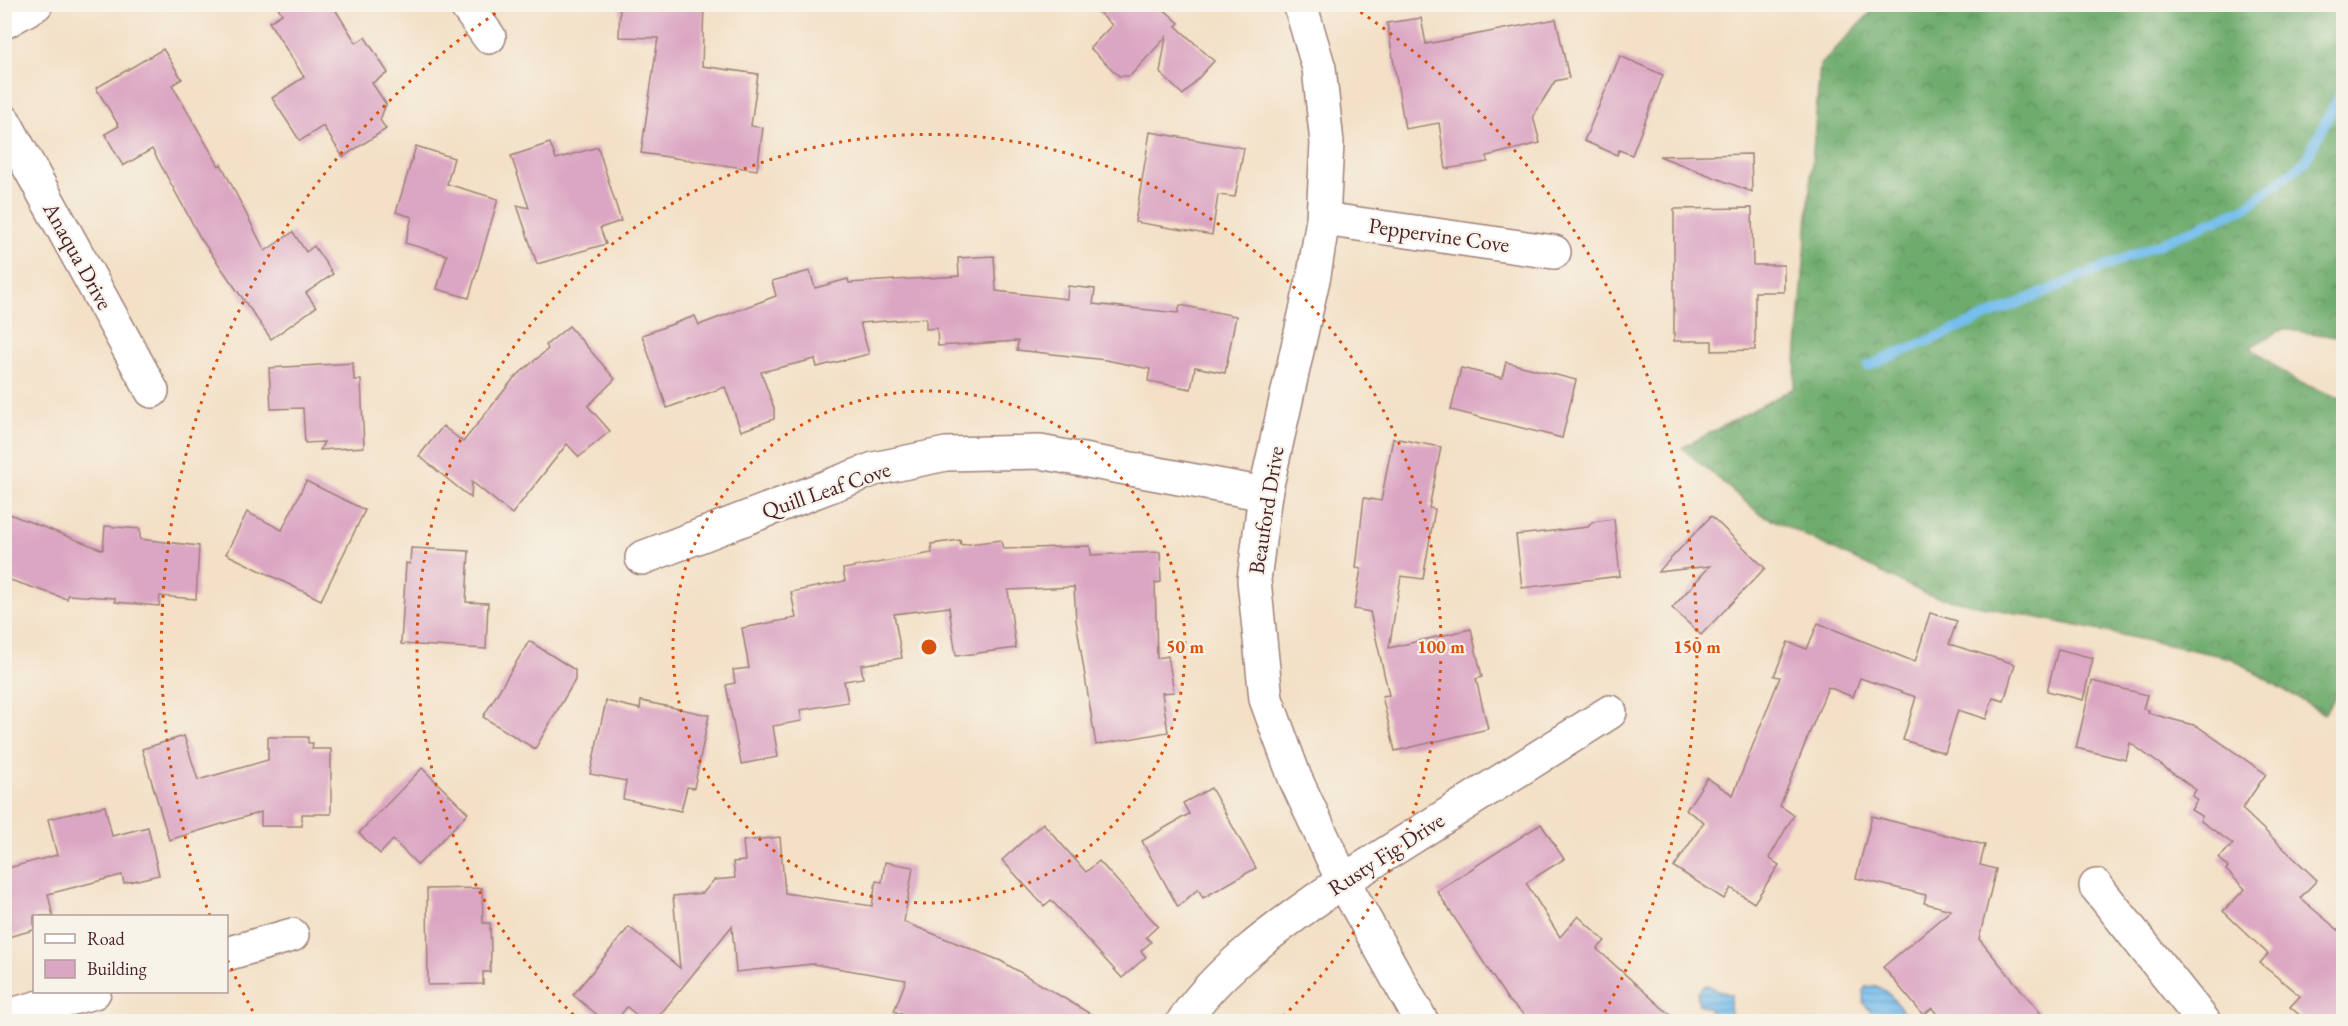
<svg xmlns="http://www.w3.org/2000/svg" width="2348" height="1026" font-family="'EB Garamond',serif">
	<defs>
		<pattern id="forest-crowns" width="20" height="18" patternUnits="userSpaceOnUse" patternTransform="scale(1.5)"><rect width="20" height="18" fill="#6eac6d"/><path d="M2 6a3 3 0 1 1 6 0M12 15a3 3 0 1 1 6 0" fill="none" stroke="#5c8b5a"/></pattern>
		<pattern id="water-rules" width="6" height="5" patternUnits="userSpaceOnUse" patternTransform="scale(1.5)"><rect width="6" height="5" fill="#75beee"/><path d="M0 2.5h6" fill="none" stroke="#629ac1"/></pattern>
	</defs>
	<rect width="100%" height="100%" fill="#f7f3e8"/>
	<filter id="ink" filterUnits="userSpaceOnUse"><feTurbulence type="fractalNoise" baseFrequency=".0167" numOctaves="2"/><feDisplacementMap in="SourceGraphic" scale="12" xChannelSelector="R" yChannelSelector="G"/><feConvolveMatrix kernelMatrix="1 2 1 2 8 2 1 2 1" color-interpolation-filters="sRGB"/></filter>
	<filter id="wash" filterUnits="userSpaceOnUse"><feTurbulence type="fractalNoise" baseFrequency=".008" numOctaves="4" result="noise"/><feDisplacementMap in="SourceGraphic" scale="24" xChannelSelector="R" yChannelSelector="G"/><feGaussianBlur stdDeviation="1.35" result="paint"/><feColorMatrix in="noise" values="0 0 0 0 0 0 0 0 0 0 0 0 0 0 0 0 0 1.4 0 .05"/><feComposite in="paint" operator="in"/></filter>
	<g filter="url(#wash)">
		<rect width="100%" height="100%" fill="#f3e0c6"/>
		<polygon fill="url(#forest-crowns)" stroke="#5c664c" stroke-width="1.5" points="1878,5 2343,5 2343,338 2283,329 2250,347 2295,381 2343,399 2343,687 2324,714 2231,658 1928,595 1759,513 1682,448 1794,388 1820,65"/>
		<g fill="url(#water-rules)" stroke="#606e8c" stroke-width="1.5">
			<polygon points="1706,985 1731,995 1729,1021 1715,1021 1708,1008 1699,1004 1697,993"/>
			<path d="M1876,986C1888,991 1904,1008 1906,1021H1877L1864,1003L1863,991L1866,987Z"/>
		</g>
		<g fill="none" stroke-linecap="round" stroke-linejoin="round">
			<polyline stroke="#75beee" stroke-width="10" points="1868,366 2245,208 2305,162 2344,86"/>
		</g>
		<g id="blocks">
			<g fill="#dba6c3">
				<polygon points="276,4 332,4 356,43 365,37 388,73 372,83 386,104 380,120 386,129 343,157 323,126 300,141 272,98 304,77 269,22 282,14"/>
				<polygon points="620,4 704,4 702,66 758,74 751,126 763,128 757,170 641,153 658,38 619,37"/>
				<polygon points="1090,4 1158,4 1179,23 1176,26 1214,61 1183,95 1160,73 1166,37 1130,76 1119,76 1090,48 1112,25"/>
				<polygon points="1421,18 1426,44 1556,19 1569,78 1555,81 1533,116 1540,143 1487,156 1488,162 1446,169 1439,123 1405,129 1387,23"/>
				<polygon points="163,49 182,79 172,85 219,166 221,164 265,251 293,232 306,252 314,246 333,274 306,293 316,307 271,339 201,239 152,149 123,166 105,134 119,126 96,88"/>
				<polygon points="1620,56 1663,75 1632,155 1619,150 1617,155 1584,141"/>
				<polygon points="1150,132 1244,148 1235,197 1218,195 1212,235 1135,222"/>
				<polygon points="550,143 556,159 598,147 621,221 600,228 606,244 537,264 517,205 529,208 511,156"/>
				<polygon points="416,146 454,158 447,184 498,199 469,298 437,289 447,255 405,243 412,217 396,212"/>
				<polygon points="1751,154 1752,192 1659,156"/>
				<polygon points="1752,208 1753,265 1784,265 1784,292 1755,292 1755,350 1712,351 1712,341 1674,341 1674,209"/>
				<polygon points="994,256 996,291 1067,299 1068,286 1095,289 1093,304 1178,313 1180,305 1236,316 1225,373 1195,367 1191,389 1148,381 1150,369 1106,360 1017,350 1018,341 938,346 937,328 926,329 926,318 860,323 869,354 817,367 815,359 761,372 774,408 774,419 741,431 725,387 667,408 642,335 695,316 699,325 776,296 772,281 810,271 815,288 848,279 849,283 959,276 958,258"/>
				<polygon points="569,326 615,379 588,406 610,431 579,457 567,444 512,514 472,482 471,498 419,456 443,426 463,442 514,378 548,349 546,345"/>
				<polygon points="1506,362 1576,380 1562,438 1451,410 1461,368 1502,378"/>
				<polygon points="353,363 354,380 361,380 364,447 320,450 324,442 305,443 303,408 271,409 269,368"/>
				<polygon points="1393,438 1441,447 1429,508 1435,509 1423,579 1401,576 1389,648 1471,629 1482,677 1476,679 1488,729 1395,751 1382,696 1389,695 1370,612 1354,609 1361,569 1356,568 1364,498 1381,501"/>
				<polygon points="306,481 365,510 321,600 226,554 247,512 282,530"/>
				<polygon points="4,512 103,550 105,526 140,529 140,539 199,546 196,599 160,596 159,606 115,602 115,598 68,595 67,599 4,578"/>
				<polygon points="1711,516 1765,568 1701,635 1672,608 1710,566 1658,572"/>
				<polygon points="1614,519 1620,576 1522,588 1516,535 1588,527 1592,522"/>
				<polygon points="960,540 961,545 1001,540 1003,549 1090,546 1091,555 1160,552 1161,582 1155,583 1157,658 1168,656 1174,692 1162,693 1168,732 1096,745 1076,620 1074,587 1008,590 1016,648 956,656 949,607 894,614 902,658 861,665 863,678 844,681 848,702 800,710 802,721 773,726 778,757 741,764 726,685 735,683 733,670 749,668 742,628 796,618 791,592 845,581 843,569 932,553 931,544"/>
				<polygon points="411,548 469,551 466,602 488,603 486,649 401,644 406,563 410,564"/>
				<polygon points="1930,613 1957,621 1949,644 2015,664 2004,701 1993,698 1986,719 1958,710 1945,753 1903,740 1916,697 1860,678 1853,697 1828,687 1780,806 1794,815 1769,858 1779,865 1754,903 1731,888 1724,899 1674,867 1704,822 1686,810 1707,778 1733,795 1780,677 1774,676 1788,642 1807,649 1818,623 1915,662"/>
				<polygon points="529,641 575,670 575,680 535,749 483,717"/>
				<polygon points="2058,649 2093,658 2083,700 2047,691"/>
				<polygon points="2092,681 2147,695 2143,709 2149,710 2148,713 2197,726 2266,774 2242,809 2317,880 2300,898 2343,934 2343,1007 2332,1022 2308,1022 2290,1007 2300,996 2260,963 2268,954 2223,911 2245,889 2226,870 2228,867 2219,858 2233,844 2201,821 2201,816 2191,810 2197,800 2192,796 2196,790 2130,743 2126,760 2076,748"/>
				<polygon points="606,701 640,709 641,701 709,715 694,788 687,787 681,811 623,799 626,781 590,774"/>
				<polygon points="184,736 198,780 268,760 268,737 308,737 308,743 313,743 312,749 331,749 331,814 302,814 302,826 261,826 261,812 169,840 142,749"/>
				<polygon points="422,768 468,813 418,865 393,840 380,854 359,833"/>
				<polygon points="1211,788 1256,868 1203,898 1198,889 1178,907 1142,841 1189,814 1183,803"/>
				<polygon points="105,806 112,836 148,827 159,875 124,883 122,875 48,894 53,916 34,916 34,930 4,938 4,869 57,855 48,819"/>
				<polygon points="1872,816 1985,845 1980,865 1996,869 1979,939 2048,1022 1943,1022 1932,1008 1923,1015 1883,967 1951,910 1924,903 1926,895 1856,878"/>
				<polygon points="1043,823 1086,872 1099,861 1158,926 1146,937 1151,942 1141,951 1146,957 1122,978 1051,900 1044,906 1002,860"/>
				<polygon points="1541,824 1564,859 1526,883 1560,937 1578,916 1605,941 1597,949 1678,1022 1532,1022 1508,1000 1437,891"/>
				<polygon points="780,837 785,893 872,906 876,881 882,882 885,862 913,867 904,922 1001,961 1104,1022 920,1022 894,1011 906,980 813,964 736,972 732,926 654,1022 645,1022 627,1007 615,1022 606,1022 573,995 629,927 680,968 673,896 703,893 714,880 735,878 733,862 745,861 743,841"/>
				<polygon points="482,888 483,923 490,923 491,952 490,972 483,972 483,984 428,985 427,889"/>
			</g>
		</g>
	</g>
	<g filter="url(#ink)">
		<use href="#blocks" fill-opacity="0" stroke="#9e8078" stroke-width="1.5"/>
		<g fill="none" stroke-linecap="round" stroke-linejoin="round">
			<defs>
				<g id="street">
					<polyline points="465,4 489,37"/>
					<polyline points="4,121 152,391"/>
					<polyline points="1323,219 1554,252"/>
					<polyline points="642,558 874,469 946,454 1040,452 1265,494"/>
					<polyline points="2096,886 2204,1022"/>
					<polyline points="226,954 292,935"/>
					<polyline points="4,1017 94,992"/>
					<path d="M1183,1022C1219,966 1289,919 1343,881L1610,712"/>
				</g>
				<g id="secondary">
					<polyline points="1300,4 1319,68 1327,143 1323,219 1314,275 1265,494 1254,580 1266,699 1295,778 1343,881 1422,1022"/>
					<polyline points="4,22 36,4"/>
				</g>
			</defs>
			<use href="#street" stroke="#9e8078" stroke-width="36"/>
			<use href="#secondary" stroke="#9e8078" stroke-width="36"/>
			<use href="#street" stroke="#fff" stroke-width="33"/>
			<use href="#secondary" stroke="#fff" stroke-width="33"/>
		</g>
	</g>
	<g fill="none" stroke="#d8530f" stroke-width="3" stroke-dasharray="3 6">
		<circle cx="929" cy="647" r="256"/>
		<path d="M580 1021A512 512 0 1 1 1278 1021"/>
		<path d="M257 1019A768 768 0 0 1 227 959M210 916A768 768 0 0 1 505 7M1353 7A768 768 0 0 1 1601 1019"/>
	</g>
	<g text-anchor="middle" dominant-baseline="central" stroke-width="4.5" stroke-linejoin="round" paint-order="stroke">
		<g font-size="22" fill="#4a1f2b" stroke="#f7f3e8">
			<text transform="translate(1439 235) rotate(8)">Peppervine Cove</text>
			<text transform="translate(78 256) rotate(61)">Anaqua Drive</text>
			<text transform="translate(826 490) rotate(-19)">Quill Leaf Cove</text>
			<text transform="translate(1266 510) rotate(-81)">Beauford Drive</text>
			<text transform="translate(1386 854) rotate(-33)">Rusty Fig Drive</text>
		</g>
	</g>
	<circle cx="929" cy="647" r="9" fill="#d8530f" stroke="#f7f3e8" stroke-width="3"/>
	<g font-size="18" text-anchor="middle" font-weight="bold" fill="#d8530f" stroke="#f7f3e8" stroke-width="4.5" stroke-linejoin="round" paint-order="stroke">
		<text x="1185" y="653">50 m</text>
		<text x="1441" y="653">100 m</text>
		<text x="1697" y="653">150 m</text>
	</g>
	<rect width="2348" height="1026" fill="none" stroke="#f7f3e8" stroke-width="24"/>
	<rect x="33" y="915" width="195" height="78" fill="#f7f3e8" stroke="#b29e9c" stroke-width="1.5"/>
	<rect x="45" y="934" width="30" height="9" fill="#ffffff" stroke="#b29e9c" stroke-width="1.5"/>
	<text x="87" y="945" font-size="18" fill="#4a1f2b">Road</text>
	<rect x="45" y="960" width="30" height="18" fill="#dba6c3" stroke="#b29e9c" stroke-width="1.5"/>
	<text x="87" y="975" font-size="18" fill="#4a1f2b">Building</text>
</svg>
